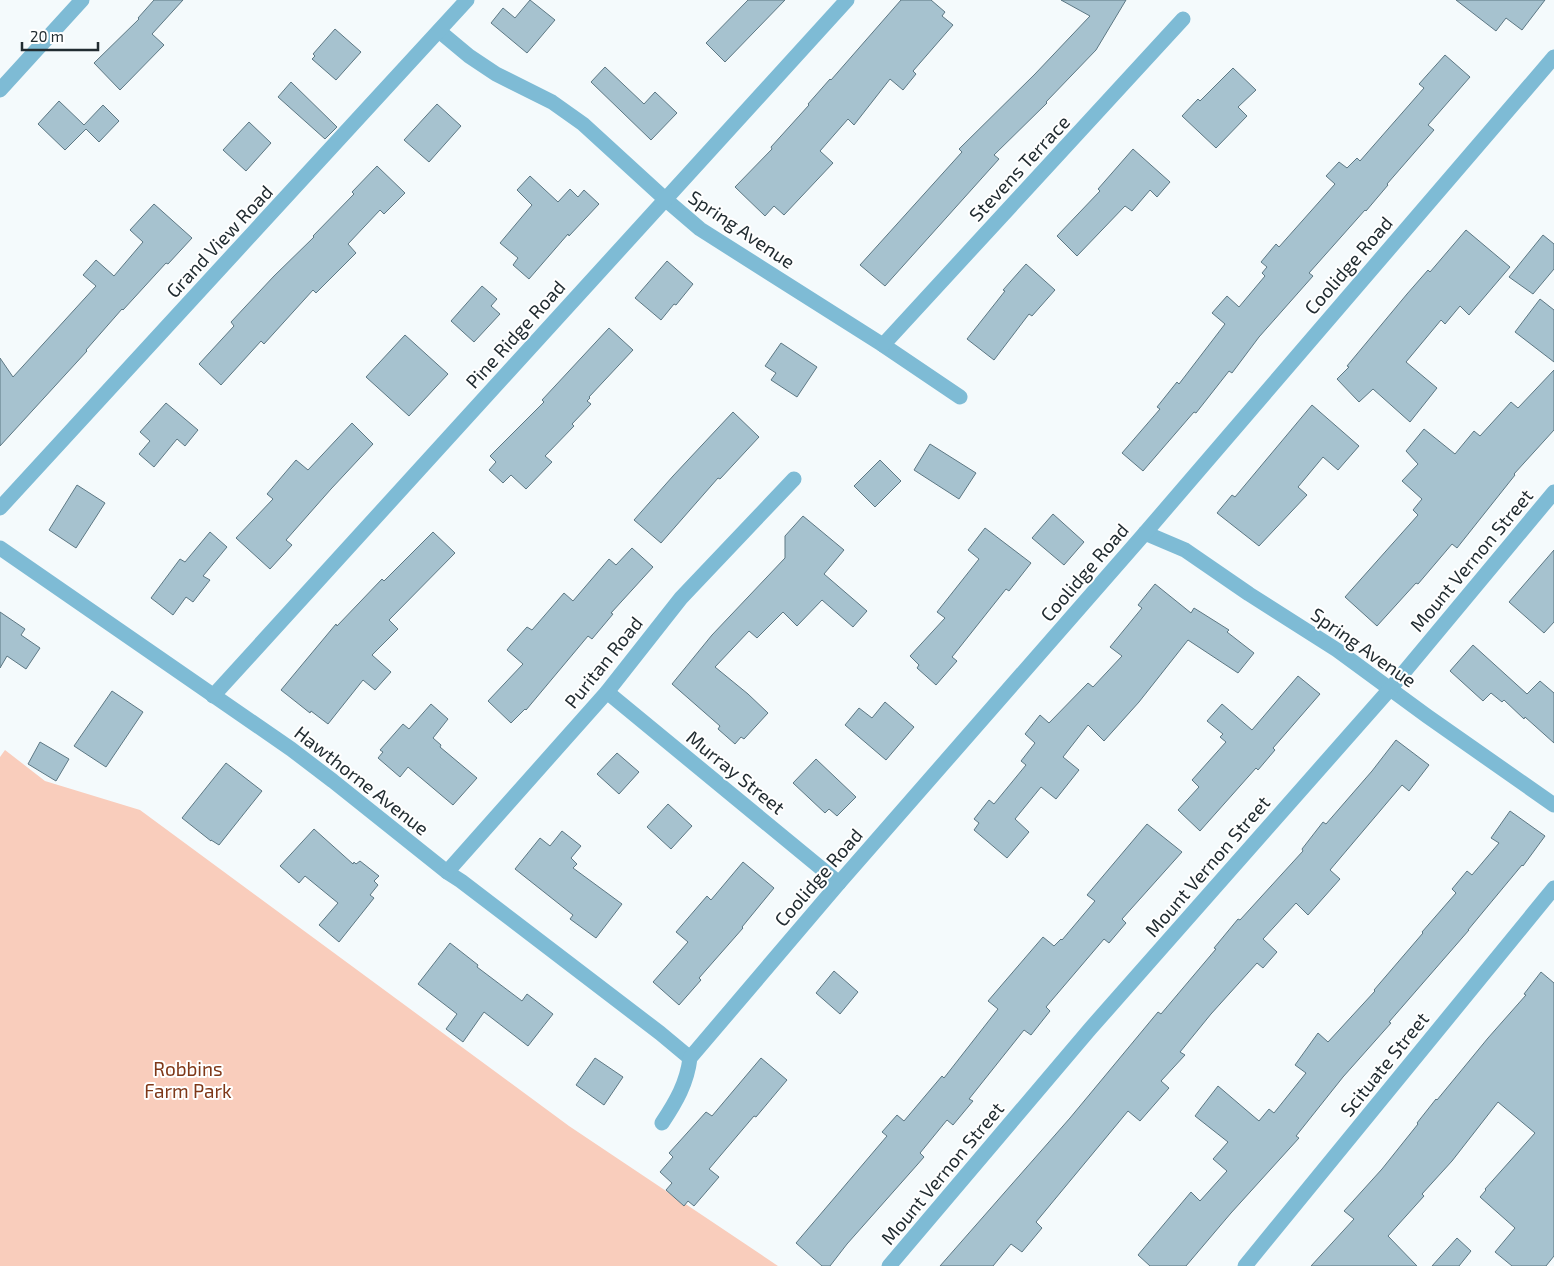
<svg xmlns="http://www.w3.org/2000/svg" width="1554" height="1266" font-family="'Exo 2',sans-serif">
	<rect width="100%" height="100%" fill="#f4fafc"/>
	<polygon fill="#f9cdbc" points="5,750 45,781 140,810 569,1126 778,1266 0,1266 0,757"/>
	<g fill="#a6c2cf" stroke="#5d7884">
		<polygon points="154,0 183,0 152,34 164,45 120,90 94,63 139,19 138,18"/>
		<polygon points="530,0 555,20 527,53 491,23 503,8 515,18"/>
		<polygon points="748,0 785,0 725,62 706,43"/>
		<polygon points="901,0 931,0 945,12 942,16 953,25 913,71 916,74 903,90 890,79 854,125 848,119 820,151 833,163 784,215 774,206 765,216 735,187 772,149 771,147 809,105 808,104 830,79 831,80"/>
		<polygon points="1061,0 1126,0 1096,50 1046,102 1047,103 994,155 999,159 885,286 860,265 962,152 959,149 1035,74 1090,16"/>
		<polygon points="1456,0 1545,0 1522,30 1506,18 1496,31"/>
		<polygon points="335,29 361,52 336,80 312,59 315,56 313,54"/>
		<polygon points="1445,55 1470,77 1428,125 1434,130 1387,184 1388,185 1366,211 1365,210 1309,273 1313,276 1259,337 1232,373 1229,371 1196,413 1194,412 1143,471 1122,453 1160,409 1157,407 1177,382 1179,384 1225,324 1212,313 1227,296 1239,307 1265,276 1262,273 1267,267 1261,262 1276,244 1279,247 1335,184 1326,176 1339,162 1347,168 1357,158 1360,161 1424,88 1419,84"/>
		<polygon points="605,67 644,104 655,92 677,113 651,140 591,82"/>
		<polygon points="1233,68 1256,90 1238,107 1247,116 1216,148 1182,116 1198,99 1200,101"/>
		<polygon points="291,82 337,127 325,139 278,97"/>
		<polygon points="59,101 84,125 103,105 119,121 99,142 86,129 65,150 38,124"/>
		<polygon points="437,104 461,126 429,162 404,140"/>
		<polygon points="249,122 271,143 246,171 223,150"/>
		<polygon points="1133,149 1170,182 1157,197 1150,190 1132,211 1125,206 1077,256 1057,236 1100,191 1098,189"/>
		<polygon points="377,166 405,193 384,214 380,210 348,244 356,253 316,293 313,290 264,344 261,341 221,385 199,364 234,326 231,322 274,276 314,237 313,236 354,194 352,192"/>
		<polygon points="530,176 558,202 570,189 578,197 584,190 599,204 569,236 568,234 529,279 513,265 518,258 500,243 532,205 517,190"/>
		<polygon points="154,204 192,238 168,264 166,263 123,310 122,309 86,350 87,351 0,446 0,358 13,377 96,286 83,275 96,260 114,276 143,242 130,230"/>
		<polygon points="1466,230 1510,267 1469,315 1460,306 1445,324 1441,320 1406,362 1437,388 1410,422 1373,389 1359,402 1337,379 1349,367 1347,366 1407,294 1428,270 1430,272"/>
		<polygon points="1543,235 1554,244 1554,269 1533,294 1509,277"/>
		<polygon points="667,261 693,284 676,305 674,304 661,320 635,298"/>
		<polygon points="1026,264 1055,290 1032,316 1029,314 994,360 967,339 1005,291 1003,290"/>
		<polygon points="482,286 497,299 491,306 500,314 474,342 451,321"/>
		<polygon points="1540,299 1554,310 1554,362 1515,332"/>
		<polygon points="609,328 633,350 589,397 590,398 587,401 591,404 572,424 574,426 545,456 552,462 526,489 511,475 503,483 489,470 496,462 490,456 544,402 542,400"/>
		<polygon points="405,335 448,374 409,416 366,377"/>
		<polygon points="781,343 817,367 797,397 771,380 776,373 765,366"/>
		<polygon points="1554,370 1554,430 1514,474 1515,475 1457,548 1452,544 1418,584 1416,583 1377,626 1345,597 1418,515 1413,510 1422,499 1402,481 1418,464 1406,451 1424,429 1455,454 1474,431 1480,436 1511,402 1518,408"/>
		<polygon points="166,403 198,430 185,446 177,439 154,467 139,454 150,441 140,432"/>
		<polygon points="1312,405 1359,446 1338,470 1323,457 1298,487 1307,495 1259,546 1217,513 1232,495 1235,497"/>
		<polygon points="733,412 759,437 720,479 718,478 661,543 634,520 673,476"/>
		<polygon points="352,423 373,444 331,489 286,540 292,545 270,569 236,538 273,499 267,494 296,460 308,470"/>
		<polygon points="930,444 976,473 959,499 914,470"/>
		<polygon points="880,460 901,481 875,507 854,486"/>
		<polygon points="77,485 105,503 76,548 49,530"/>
		<polygon points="1053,514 1084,542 1064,565 1032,538"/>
		<polygon points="803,516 844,550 824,574 867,611 853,627 822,600 797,626 783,612 757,638 749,631 715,667 748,694 768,713 744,739 741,737 735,744 718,729 720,726 672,684 712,635 785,558 785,536"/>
		<polygon points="985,528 1031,563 1009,591 1006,589 952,657 957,661 936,685 917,668 919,665 910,656 945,618 937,612 979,559 968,550"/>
		<polygon points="210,532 227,547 203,576 210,580 193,602 186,597 173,615 151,598 180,559 185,562"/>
		<polygon points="433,532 455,553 389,620 398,629 372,655 391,672 375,690 363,680 328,724 311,711 310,713 281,690 336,624 337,626 382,579 384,581"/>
		<polygon points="632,548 653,567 611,613 613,614 592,639 588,636 526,710 525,709 511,723 488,701 523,664 507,650 510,646 527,627 532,630 564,593 573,601 609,559 616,565"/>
		<polygon points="1554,550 1554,622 1544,633 1509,602"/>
		<polygon points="1155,584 1191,613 1194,608 1229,630 1227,632 1254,653 1238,673 1188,640 1139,702 1104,741 1088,725 1063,757 1079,770 1056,799 1041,787 1015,819 1029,832 1007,858 974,830 979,823 974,819 989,800 994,804 1026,765 1021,761 1035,743 1025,734 1040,715 1049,723 1088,683 1093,687 1122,656 1110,647 1142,608 1138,605"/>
		<polygon points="0,612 25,629 21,635 40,648 26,669 7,656 0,668"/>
		<polygon points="1473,645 1527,694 1540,681 1554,693 1554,743 1525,717 1524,719 1504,700 1502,702 1491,693 1483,701 1450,671"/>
		<polygon points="1298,676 1320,694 1273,748 1275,750 1258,770 1256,768 1200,831 1178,810 1199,787 1192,780 1226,742 1220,737 1223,734 1207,721 1222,704 1252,730"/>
		<polygon points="112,691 143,712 106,767 74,746"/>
		<polygon points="885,702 914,727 886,760 845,725 859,708 872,718"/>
		<polygon points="431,704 448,719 433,738 441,745 440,747 477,778 453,805 408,767 400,777 378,758 383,752 380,750 403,724 409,729"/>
		<polygon points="1396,740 1429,765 1409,791 1402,785 1330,870 1340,879 1308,915 1296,903 1263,939 1277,952 1263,968 1257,963 1211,1014 1180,1052 1185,1055 1161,1081 1169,1088 1140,1121 1128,1111 1036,1222 1042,1228 1022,1252 1011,1244 993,1266 940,1266 1070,1118 1158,1012 1161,1014 1216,949 1214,948 1238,919 1240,920 1303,851 1302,849 1323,822 1326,824 1372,771"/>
		<polygon points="40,742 69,759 56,781 28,764"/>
		<polygon points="617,753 639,772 619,794 597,774"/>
		<polygon points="816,759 856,797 837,816 829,809 825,813 793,783"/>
		<polygon points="226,763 262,791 219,845 211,840 211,841 182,818"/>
		<polygon points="668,804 692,826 671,849 647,827"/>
		<polygon points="1510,811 1545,836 1523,866 1522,865 1468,930 1469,930 1389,1022 1391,1023 1343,1077 1296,1136 1299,1138 1231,1213 1186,1266 1150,1266 1138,1255 1191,1192 1200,1201 1227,1171 1213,1159 1228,1142 1195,1116 1201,1108 1218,1086 1259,1121 1269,1109 1274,1113 1306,1073 1295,1065 1318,1033 1328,1042 1375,991 1374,990 1423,933 1422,932 1456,893 1452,889 1467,871 1472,875 1499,843 1491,838"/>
		<polygon points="1147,824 1182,852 1122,919 1126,923 1109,943 1104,939 1046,1007 1050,1011 1031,1035 1024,1030 969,1099 973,1101 953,1125 947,1120 920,1153 924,1157 917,1165 847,1244 830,1266 822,1266 796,1243 887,1136 882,1132 897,1115 904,1121 942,1076 944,1078 998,1009 988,1001 1043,937 1054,946 1061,939 1062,940 1095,901 1087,895"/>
		<polygon points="314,829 353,864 354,862 356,864 360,861 379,876 374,881 378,885 370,895 374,898 339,942 319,925 338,903 305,876 299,883 280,866"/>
		<polygon points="562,831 581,846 571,858 577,864 573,868 622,904 596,938 570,919 573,915 515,869 540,838 550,846"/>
		<polygon points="743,862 774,888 742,927 743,928 699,978 701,980 679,1005 653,982 688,942 676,932 707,896 711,900"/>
		<polygon points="450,943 478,965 477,967 522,1001 527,994 553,1014 528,1046 484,1012 463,1042 446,1029 457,1014 418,984"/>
		<polygon points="834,971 858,992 840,1014 816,993"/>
		<polygon points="1541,972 1554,983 1554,1256 1546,1266 1512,1266 1495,1252 1515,1228 1480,1197 1486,1190 1485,1189 1535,1133 1498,1102 1452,1161 1422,1194 1424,1196 1388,1236 1417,1266 1311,1266 1354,1219 1344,1211 1382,1169 1418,1124 1417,1123 1436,1099 1437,1100 1488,1038 1526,995 1524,994"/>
		<polygon points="595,1058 623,1077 604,1105 576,1085"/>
		<polygon points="761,1058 787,1080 756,1117 754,1116 709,1169 719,1177 694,1206 688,1201 684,1206 666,1190 672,1183 660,1172 673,1157 669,1153 706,1112 712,1116"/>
		<polygon points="1457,1238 1471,1251 1459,1266 1432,1266"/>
	</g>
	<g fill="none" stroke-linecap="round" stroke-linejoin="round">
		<g stroke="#7ebbd5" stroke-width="15">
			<polyline points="439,31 469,56 496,74 552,102 583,124 665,199 700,229 883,345 960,397"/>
			<polyline points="0,90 82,0"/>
			<polyline points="883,345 1183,19"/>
			<polyline points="0,508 467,0"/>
			<polyline points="1145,533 1185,550 1249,594 1337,650 1427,716 1554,805"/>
			<polyline points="0,548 291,749 333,781 447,872 461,881 660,1033 690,1058"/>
			<polyline points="607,692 839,883"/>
			<polyline points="213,696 847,0"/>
			<polyline points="447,872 607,692 681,598 794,479"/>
			<path d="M662,1123C676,1102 687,1083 690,1058L839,883L1145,533L1554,57"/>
			<polyline points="889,1266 1090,1029 1390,689 1554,492"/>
			<polyline points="1245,1266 1554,888"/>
		</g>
	</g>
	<g text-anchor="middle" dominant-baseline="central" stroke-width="4" stroke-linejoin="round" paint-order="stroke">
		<g font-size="19" fill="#212c31" stroke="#fff">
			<text transform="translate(1019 168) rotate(-47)">Stevens Terrace</text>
			<text transform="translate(742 229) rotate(34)">Spring Avenue</text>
			<text transform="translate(219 241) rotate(-47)">Grand View Road</text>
			<text transform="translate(1348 265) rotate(-49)">Coolidge Road</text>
			<text transform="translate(515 334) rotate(-48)">Pine Ridge Road</text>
			<text transform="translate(1471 560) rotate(-50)">Mount Vernon Street</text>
			<text transform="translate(1084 572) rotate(-49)">Coolidge Road</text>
			<text transform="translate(1364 647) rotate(35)">Spring Avenue</text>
			<text transform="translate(603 662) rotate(-51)">Puritan Road</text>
			<text transform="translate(736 772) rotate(39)">Murray Street</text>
			<text transform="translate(362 780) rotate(38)">Hawthorne Avenue</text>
			<text transform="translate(1207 866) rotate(-49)">Mount Vernon Street</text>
			<text transform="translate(818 877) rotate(-49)">Coolidge Road</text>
			<text transform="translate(1384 1064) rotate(-51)">Scituate Street</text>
			<text transform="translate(942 1173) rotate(-50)">Mount Vernon Street</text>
		</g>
		<g font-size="19" fill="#7e3818" stroke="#fff">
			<text x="188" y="1068">Robbins<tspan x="188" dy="22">Farm Park</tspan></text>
		</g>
	</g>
	<path d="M22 42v8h76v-8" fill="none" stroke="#212c31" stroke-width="2.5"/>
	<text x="30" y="42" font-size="15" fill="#212c31" stroke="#ffffff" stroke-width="4" paint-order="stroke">20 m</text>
</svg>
